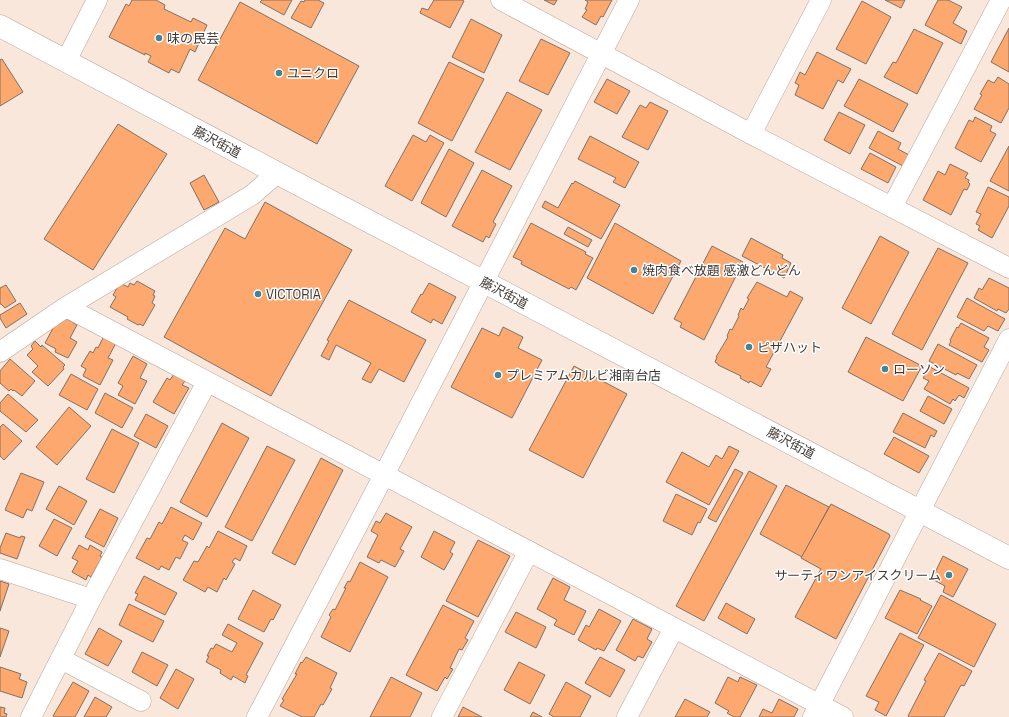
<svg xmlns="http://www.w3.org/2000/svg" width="1009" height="717" font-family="'Space Grotesk','Noto Sans JP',sans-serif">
	<rect width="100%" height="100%" fill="#fae7db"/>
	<g fill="#fca86e" stroke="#827166">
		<polygon points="132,0 156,0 165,5 164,9 191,22 193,18 207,25 195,52 190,49 179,73 171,69 169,73 148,62 151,56 145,53 145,55 109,37 126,4 129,6"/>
		<polygon points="262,0 292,0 284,15 260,2"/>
		<polygon points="305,0 318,0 324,3 311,28 291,18 301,1 304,2"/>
		<polygon points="434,0 462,0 464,1 450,28 420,13 422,8 428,10"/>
		<polygon points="544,0 557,0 554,5"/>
		<polygon points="585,0 612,0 603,17 601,16 596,25 582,17 587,10 585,9 588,2"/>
		<polygon points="885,0 905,0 901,8"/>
		<polygon points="938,0 948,0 962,7 953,23 967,31 961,44 925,25"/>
		<polygon points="862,1 891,17 866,64 836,49"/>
		<polygon points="240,2 359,66 317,144 198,80"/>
		<polygon points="471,19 502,35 484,73 452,57"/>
		<polygon points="1009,28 1009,72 991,62"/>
		<polygon points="914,29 943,43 917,94 884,77 893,62 896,63"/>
		<polygon points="541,39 570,53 548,95 519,81"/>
		<polygon points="817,52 851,69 843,83 838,80 823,109 795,95 799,85 795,83 800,72 805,75"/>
		<polygon points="2,59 23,92 0,106 0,60"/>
		<polygon points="449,62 484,79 452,141 418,123"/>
		<polygon points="998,77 1009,84 1009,108 1001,123 974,109 982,95 980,94 988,80 994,83"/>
		<polygon points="607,79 630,91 617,114 594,102"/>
		<polygon points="859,79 908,104 893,132 844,106"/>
		<polygon points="507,92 542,110 510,170 475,152"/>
		<polygon points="650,102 668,111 648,150 622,137 640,105 646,108"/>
		<polygon points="839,112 865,125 850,154 824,140"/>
		<polygon points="975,117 992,126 990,131 996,134 981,162 955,148 969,120 973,122"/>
		<polygon points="118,124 167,154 93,270 44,239"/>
		<polygon points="878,131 901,143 898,149 909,155 903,166 869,148"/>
		<polygon points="413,135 426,142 430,135 444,143 412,201 385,186"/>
		<polygon points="590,136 639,162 625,188 613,182 616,178 578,159"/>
		<polygon points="1009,146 1009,191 990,181"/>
		<polygon points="449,149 474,163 446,217 421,203"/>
		<polygon points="870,153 896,167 888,183 861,169"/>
		<polygon points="950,164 968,173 965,178 969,180 968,182 970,184 967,190 964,189 951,215 923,200 938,171 945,175"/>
		<polygon points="482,170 512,186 493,222 496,224 489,238 486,236 483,242 452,226"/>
		<polygon points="204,175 219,202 204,210 190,183"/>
		<polygon points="575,181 620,205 601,239 542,207 545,201 558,208 572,183 573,184"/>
		<polygon points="988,187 1009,197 1009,206 992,238 978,230 980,226 976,224 981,214 976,212"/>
		<polygon points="265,202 352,250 271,396 164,337 225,228 245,239"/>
		<polygon points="531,223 586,252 585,254 593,258 576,290 571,287 569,289 521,264 522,261 513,257"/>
		<polygon points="615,223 681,261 653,314 587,278"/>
		<polygon points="568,227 592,240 588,247 564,234"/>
		<polygon points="880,236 909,252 871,324 842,308"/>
		<polygon points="751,238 783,255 782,258 791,263 784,278 742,256"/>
		<polygon points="712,246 743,262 704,340 680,327 682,323 674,319"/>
		<polygon points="938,248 968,263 922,350 892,334"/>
		<polygon points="989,278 1009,288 1009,309 1006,313 998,309 997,311 974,298 979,288 982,290"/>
		<polygon points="137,281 155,291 153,295 155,296 152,303 155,305 143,326 140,324 138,325 127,319 128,317 110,307 116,297 113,295 120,283 128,287 130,283 134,285"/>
		<polygon points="757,282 787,297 790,291 803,298 766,367 771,369 761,387 750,381 749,383 740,378 741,376 718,365 718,364 715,362 717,357 716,357 728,337 727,336 730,329 732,330 739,316 738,315 741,308 743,310 749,299 747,298"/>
		<polygon points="429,283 456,297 442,324 433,319 431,323 411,312 421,294 422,295"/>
		<polygon points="6,285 16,301 5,308 1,304 0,304 0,288"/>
		<polygon points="967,298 1005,319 998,331 988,326 984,331 957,317"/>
		<polygon points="349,300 426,340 404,382 379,369 371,383 362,379 371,363 336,345 329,360 321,356 329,341 327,340"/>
		<polygon points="20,303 27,314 6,328 0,318 0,315"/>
		<polygon points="64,317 77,325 70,338 77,342 68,358 55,352 56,349 45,343 57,321 60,324"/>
		<polygon points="961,323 989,338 984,347 989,350 982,362 949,345 951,341 950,340 957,327 958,328"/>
		<polygon points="503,327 523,337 518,348 542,360 512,418 451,387 482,328 499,336"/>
		<polygon points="104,336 116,343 108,358 113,360 100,385 83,376 86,369 81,366 90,351 93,353 96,347 98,348"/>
		<polygon points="866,337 922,366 903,401 848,372"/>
		<polygon points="35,341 41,347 42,345 65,365 63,367 64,369 48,386 32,372 38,366 27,355 33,349 31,346"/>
		<polygon points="938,344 977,365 969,379 957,373 956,375 929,361"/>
		<polygon points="133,356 147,364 140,378 147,381 135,404 118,395 123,386 118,383"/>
		<polygon points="10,359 35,381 22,396 14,390 13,391 11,389 9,391 0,383 0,371"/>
		<polygon points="574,366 627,394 583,478 529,450"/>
		<polygon points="930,367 969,388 964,398 959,395 955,401 953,399 950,404 924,389 929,381 923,378"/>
		<polygon points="71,374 98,389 87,410 59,395"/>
		<polygon points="174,374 185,381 182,385 189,388 174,414 153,402 167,378 170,380"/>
		<polygon points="105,393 133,408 122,428 95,413"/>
		<polygon points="8,394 38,420 26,432 0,411 0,403"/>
		<polygon points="928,396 952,409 944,424 920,411"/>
		<polygon points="69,407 91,426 57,465 36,447"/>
		<polygon points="903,413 937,431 934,437 931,435 925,448 893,432"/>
		<polygon points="146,414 168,426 156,448 134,436"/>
		<polygon points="222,423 249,438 207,517 180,502"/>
		<polygon points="3,424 22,441 4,460 0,456 0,427"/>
		<polygon points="112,429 139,443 114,493 86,479"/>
		<polygon points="894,437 929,456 919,473 884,454"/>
		<polygon points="267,446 295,460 252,541 225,527"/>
		<polygon points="729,446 739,451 709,505 666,482 682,452 709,467 716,455 722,459"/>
		<polygon points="321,458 343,470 295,565 272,553"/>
		<polygon points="735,469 743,473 716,522 708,518"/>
		<polygon points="749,471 777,486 704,621 676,606"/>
		<polygon points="21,473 44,482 32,511 27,509 23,518 5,510"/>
		<polygon points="786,485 829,507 802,557 760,534"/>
		<polygon points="59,486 87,501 74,525 46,509"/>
		<polygon points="676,494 707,509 700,523 698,522 692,535 663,521"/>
		<polygon points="831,504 889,534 890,536 836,639 795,617 821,569 801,558"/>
		<polygon points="171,507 202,523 193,540 185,535 182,540 188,543 180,559 176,557 169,570 161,566 159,570 136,558 147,538 150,539 159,522 162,524"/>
		<polygon points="100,509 118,518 104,547 85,537"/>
		<polygon points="386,513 412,527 400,549 404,551 395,567 381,560 379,563 367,557 378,535 371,531 376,521 380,523"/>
		<polygon points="54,519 72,528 57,556 39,546"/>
		<polygon points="218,531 247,546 240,561 235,558 232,562 235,564 226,580 224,578 217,592 208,587 205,592 183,580 194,561 198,562 207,546 209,548"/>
		<polygon points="434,531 455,542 450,552 453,554 444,570 421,557"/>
		<polygon points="6,533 20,538 21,536 25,537 17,559 0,553 0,548"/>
		<polygon points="478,540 510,556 478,617 446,601"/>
		<polygon points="79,545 88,550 90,545 102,552 100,556 102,557 91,577 88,575 86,580 72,572 78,561 72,558"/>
		<polygon points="943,556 968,569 953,597 943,592 945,586 932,579"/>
		<polygon points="360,562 388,577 350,652 321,637 331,617 329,615 333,609 335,610 346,588 344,588 348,581 350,582"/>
		<polygon points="144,576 177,593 165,615 135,600 138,594 135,593"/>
		<polygon points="553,578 570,587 564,600 586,611 574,635 554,625 557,620 537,609"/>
		<polygon points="0,581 9,584 0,611"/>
		<polygon points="253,590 281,605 273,620 271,619 264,632 238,619"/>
		<polygon points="900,590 921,599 920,600 932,606 917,634 885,618"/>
		<polygon points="941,595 996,624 974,667 918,638"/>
		<polygon points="726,603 755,619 747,634 718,618"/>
		<polygon points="129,604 164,621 153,642 119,625"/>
		<polygon points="443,605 474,621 465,638 468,640 462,650 459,649 450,668 453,669 447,679 445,677 437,691 406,675"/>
		<polygon points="599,609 621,621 604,651 597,648 596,650 578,640 586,625 589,627"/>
		<polygon points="516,612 546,627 536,648 505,632"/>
		<polygon points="633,619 652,629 647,639 652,642 643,658 638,656 635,661 616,650"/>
		<polygon points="228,624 263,643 246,675 248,676 245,683 233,676 231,680 220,673 221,670 206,662 209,656 207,656 211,648 213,649 216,644 232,652 237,643 222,635"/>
		<polygon points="0,628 9,631 0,657"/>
		<polygon points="99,628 122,641 108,666 85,654"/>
		<polygon points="900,633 924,645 886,716 875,710 879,702 866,696"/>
		<polygon points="142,652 168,665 157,686 132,672"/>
		<polygon points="939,653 972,671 964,686 961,685 944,717 909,717 908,716 926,681 924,680"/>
		<polygon points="306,657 337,673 330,688 332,689 323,705 321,704 314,717 302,717 280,706 284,700 282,699 297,674 295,674 301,662 302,663"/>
		<polygon points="600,657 625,670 610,697 585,683"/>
		<polygon points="519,662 545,675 530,704 504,690"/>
		<polygon points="0,667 21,674 19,679 27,682 22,698 0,691"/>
		<polygon points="176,669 194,679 178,709 160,698"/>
		<polygon points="391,677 422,693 410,717 370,717"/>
		<polygon points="728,677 738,682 740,677 757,685 740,717 734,717 727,713 729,711 715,703"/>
		<polygon points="73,682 89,691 75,717 55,717 53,716"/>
		<polygon points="566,682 591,696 580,717 554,717 549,714"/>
		<polygon points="95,697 112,707 106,717 84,717"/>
		<polygon points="685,699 710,712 707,717 675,717"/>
		<polygon points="779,699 798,709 794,717 759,717 763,709 772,713"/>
		<polygon points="0,707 5,708 4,713 7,714 6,717 0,717"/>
		<polygon points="463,707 482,717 458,717"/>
		<polygon points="533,712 542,717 530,717"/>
	</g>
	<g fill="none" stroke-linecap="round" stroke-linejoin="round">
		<defs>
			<g id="minor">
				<polyline points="501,0 751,134 1009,268"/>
				<polyline points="66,61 97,0"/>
				<polyline points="751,134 821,0"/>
				<polyline points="892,207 1001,0"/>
				<polyline points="66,307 843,717"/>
				<polyline points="0,352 66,307 252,195 277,173"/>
				<polyline points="0,569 91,599"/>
				<polyline points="61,659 141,701"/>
				<polyline points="31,717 91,599 207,382"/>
				<polyline points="257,717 384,475 629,0"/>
				<polyline points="442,717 529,551"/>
				<polyline points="627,717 674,628"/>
				<polyline points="813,717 1009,339"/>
			</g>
			<polyline id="trunk" points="0,26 277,173 1009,558"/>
		</defs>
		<use href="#minor" stroke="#baa89d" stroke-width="21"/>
		<use href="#trunk" stroke="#baa89d" stroke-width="23"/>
		<use href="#minor" stroke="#fff" stroke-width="20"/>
		<use href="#trunk" stroke="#fff" stroke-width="22"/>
	</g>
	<g fill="#438597" stroke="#fff" stroke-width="1.5">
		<circle cx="159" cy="38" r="4"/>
		<circle cx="279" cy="73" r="4"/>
		<circle cx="634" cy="270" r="4"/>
		<circle cx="258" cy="294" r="4"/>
		<circle cx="749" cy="347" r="4"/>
		<circle cx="885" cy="369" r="4"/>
		<circle cx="498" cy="375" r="4"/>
		<circle cx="949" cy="575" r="4"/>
	</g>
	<g text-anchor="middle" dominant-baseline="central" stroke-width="3" stroke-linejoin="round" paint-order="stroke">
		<g font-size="13" fill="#403934" stroke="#fff" text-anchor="start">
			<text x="167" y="38">味の民芸</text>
			<text x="287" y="73">ユニクロ</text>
			<text x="642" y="270">焼肉食べ放題 感激どんどん</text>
			<text x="266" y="294">VICTORIA</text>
			<text x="757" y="347">ピザハット</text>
			<text x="893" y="369">ローソン</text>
			<text x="506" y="375">プレミアムカルビ湘南台店</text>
			<text x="941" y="575" text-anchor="end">サーティワンアイスクリーム</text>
		</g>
		<g font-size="13" fill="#403934" stroke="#fff">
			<text transform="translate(217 142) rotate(28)">藤沢街道</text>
			<text transform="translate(504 293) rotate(28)">藤沢街道</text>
			<text transform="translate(791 443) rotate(28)">藤沢街道</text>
		</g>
	</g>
</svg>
